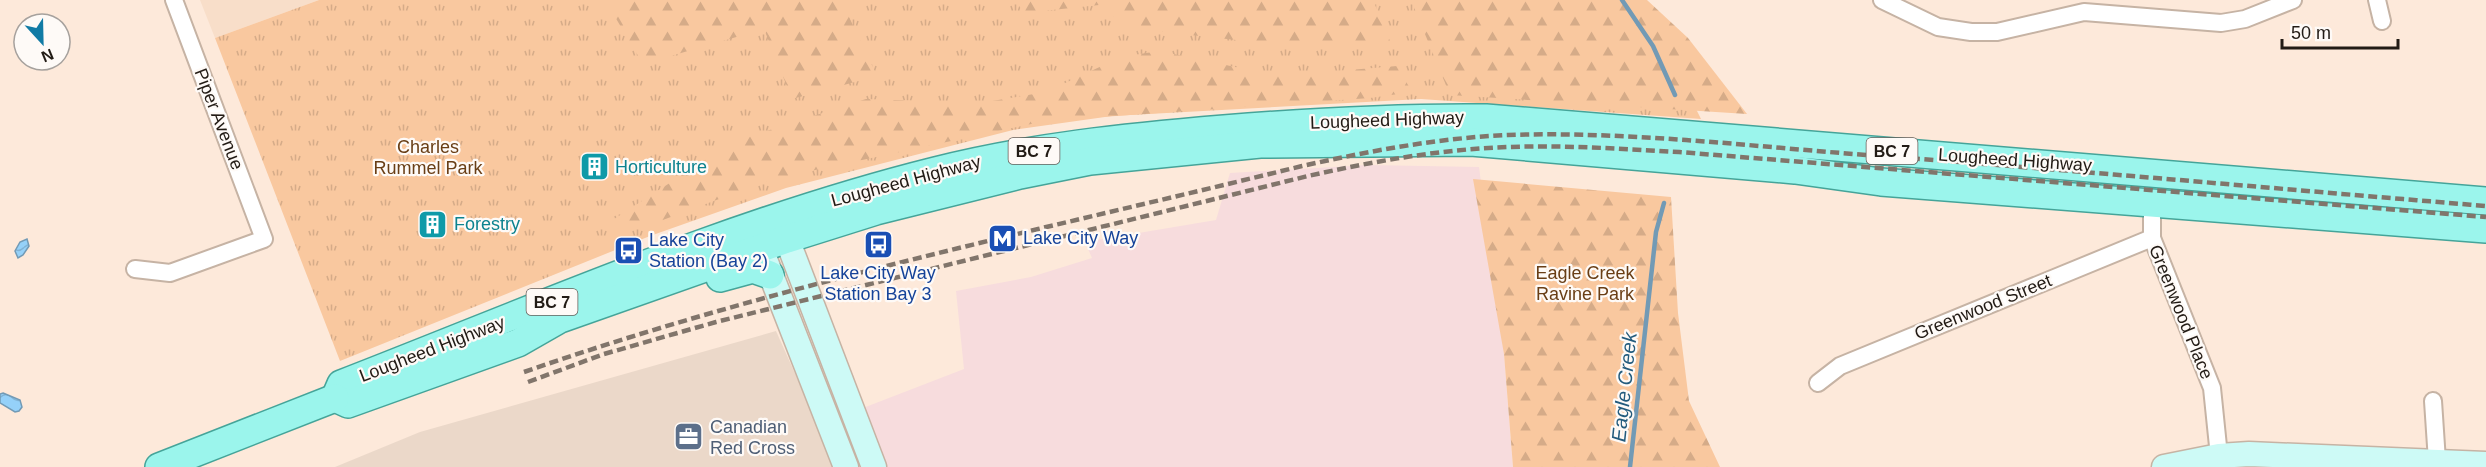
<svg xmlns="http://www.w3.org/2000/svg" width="2486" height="467" font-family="Helvetica,sans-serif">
	<defs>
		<pattern id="grass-tufts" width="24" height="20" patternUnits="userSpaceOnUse" patternTransform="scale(1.5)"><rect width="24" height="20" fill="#f9c89f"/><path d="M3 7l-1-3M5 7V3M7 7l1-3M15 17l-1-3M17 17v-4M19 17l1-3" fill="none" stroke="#d5ab88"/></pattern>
		<pattern id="forest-firs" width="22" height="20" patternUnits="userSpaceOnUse" patternTransform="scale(1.5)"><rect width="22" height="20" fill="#f9c89f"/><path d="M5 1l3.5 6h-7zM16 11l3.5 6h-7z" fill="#d5ab88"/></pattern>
		<pattern id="water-waves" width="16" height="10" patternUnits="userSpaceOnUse" patternTransform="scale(1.5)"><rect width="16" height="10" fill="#95d1f9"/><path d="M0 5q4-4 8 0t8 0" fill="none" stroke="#80b3d5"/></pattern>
	</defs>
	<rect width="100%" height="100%" fill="#fde9da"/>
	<polygon fill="#f7dcdd" points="1368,165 1479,167 1504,354 1513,467 885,467 863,408 964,369 956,291 1031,277 1092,258 1085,242 1216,220 1230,173"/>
	<polygon fill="#ebd8c9" points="776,331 837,467 335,467 420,432"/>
	<polygon fill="#f8dec9" points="200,0 319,0 215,38"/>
	<polygon fill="url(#grass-tufts)" points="319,0 1642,0 1701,119 1421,99 1112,116 1013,130 786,188 650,236 340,361 215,38"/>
	<g fill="url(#forest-firs)">
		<polygon points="605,0 841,0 877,76 792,99 764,29 643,64"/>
		<polygon points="1015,0 1373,0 1390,41 1273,44 1128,28 1099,5 1024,13"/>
		<polygon points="1411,0 1647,0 1688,38 1747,114 1450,95"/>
		<polygon points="1159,51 1278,76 1397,66 1412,92 1370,98 1045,121 773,179 644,227 611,221 733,142 866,99 980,103 1046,92 1121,57"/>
		<polygon points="1473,179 1671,197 1678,313 1689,401 1720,467 1513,467 1504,354"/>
	</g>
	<g fill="url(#water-waves)" stroke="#729ab5" stroke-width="1.5">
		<polygon points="27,239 29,246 23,255 18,258 15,251 20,242"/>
		<polygon points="3,393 20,400 22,407 19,411 15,412 0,403 0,394"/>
	</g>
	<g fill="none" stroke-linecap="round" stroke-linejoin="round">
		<g stroke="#729ab5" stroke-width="4.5">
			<polyline points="1622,0 1653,46 1675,95"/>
			<polyline points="1630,467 1656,232 1664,203"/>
		</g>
		<defs>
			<g id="street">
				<polyline points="1882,0 1938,27 1971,32 1997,32 2084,12 2221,23 2245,19 2293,0"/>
				<polyline points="2377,0 2382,21"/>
				<polyline points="2152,203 2152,238 2212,388 2219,456"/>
				<polyline points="135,269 170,273 264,239 174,0"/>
				<polyline points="1818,383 1840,366 2152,238"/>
				<polyline points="2433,401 2437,461"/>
			</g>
			<g id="secondary">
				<polyline points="780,221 874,467"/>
				<polyline points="764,257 846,467"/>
				<polyline points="2164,467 2219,456 2249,454 2486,464"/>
			</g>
			<g id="primary">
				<polyline points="720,278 753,269 770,275"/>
				<path d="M335,398L341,384C537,308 731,222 935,171C1030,147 1127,137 1224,129C1311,122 1398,117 1486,118L2486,201"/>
				<polyline points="335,398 348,404 518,343 560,319 787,239 876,211 1020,175 1090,161 1260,144 1471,142 1795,170 1881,182 2486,229"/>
				<polyline points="159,467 335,398"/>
			</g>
		</defs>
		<use href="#street" stroke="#c6b3a4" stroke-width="20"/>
		<use href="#secondary" stroke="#c6b3a4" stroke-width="27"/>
		<use href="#primary" stroke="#45a499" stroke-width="30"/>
		<use href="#street" stroke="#fff" stroke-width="16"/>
		<use href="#secondary" stroke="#cdfaf6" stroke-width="24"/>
		<use href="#primary" stroke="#9bf5ec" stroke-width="27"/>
		<g stroke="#81756b" stroke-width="4.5" stroke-dasharray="9 4.5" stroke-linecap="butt">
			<path d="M524,372C777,284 1042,230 1302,166C1370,151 1438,138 1508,135C1627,131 1748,146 1866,155C2073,170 2279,189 2486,206"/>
			<path d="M528,382L604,354L716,322L1308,176C1375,161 1442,149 1510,147C1567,145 1623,149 1679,152L2486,217"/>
		</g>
	</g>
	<defs>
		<symbol id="building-square" viewBox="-11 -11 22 22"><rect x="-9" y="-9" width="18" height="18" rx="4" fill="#0f9aa8" stroke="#fefaf7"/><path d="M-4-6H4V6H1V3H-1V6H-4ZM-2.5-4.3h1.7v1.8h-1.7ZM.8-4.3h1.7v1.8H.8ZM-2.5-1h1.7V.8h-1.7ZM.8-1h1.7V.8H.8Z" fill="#fff"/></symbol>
		<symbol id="metro-square" viewBox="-11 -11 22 22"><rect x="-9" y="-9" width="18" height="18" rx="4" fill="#1a4fb4" stroke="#fefaf7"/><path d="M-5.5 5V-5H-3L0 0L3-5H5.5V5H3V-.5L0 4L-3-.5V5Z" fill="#fff"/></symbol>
		<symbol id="bus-square" viewBox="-11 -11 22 22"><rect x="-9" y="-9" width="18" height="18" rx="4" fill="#1a4fb4" stroke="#fefaf7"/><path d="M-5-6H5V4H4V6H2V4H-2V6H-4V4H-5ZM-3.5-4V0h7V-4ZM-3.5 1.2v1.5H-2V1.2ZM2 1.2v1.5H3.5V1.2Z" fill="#fff"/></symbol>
		<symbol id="office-square" viewBox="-11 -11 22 22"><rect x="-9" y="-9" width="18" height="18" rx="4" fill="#5c6f8a" stroke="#fefaf7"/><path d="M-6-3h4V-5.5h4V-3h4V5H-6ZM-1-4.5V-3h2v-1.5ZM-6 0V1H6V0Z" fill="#fff"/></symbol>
	</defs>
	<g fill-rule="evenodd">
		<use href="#building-square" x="578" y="150" width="33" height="33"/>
		<use href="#building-square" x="416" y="208" width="33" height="33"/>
		<use href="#metro-square" x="986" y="222" width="33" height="33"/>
		<use href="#bus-square" x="862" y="228" width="33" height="33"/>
		<use href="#bus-square" x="612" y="234" width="33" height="33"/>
		<use href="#office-square" x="672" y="420" width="33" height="33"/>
	</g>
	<g text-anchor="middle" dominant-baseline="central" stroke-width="4.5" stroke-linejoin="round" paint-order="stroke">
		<g fill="#fefaf7" stroke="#645e59" stroke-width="1.5">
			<rect x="1008.5" y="138" width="51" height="26" rx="4.5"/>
			<rect x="1866.5" y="138" width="51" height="26" rx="4.5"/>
			<rect x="526.5" y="289" width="51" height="26" rx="4.5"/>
		</g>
		<g font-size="16" font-weight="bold" fill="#221b15">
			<text x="1034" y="151">BC 7</text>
			<text x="1892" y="151">BC 7</text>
			<text x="552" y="302">BC 7</text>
		</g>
		<g font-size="18" fill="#221b15" stroke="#fefaf7">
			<text transform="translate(219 119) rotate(69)">Piper Avenue</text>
			<text transform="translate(1387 120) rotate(-2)">Lougheed Highway</text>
			<text transform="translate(2015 160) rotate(4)">Lougheed Highway</text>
			<text transform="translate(906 181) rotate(-15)">Lougheed Highway</text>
			<text transform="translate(1983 307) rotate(-22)">Greenwood Street</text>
			<text transform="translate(2181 312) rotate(68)">Greenwood Place</text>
			<text transform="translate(432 349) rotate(-21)">Lougheed Highway</text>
		</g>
		<g font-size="18" fill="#693e15" stroke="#fefaf7">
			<text x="428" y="147">Charles<tspan x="428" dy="21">Rummel Park</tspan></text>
			<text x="1585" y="273">Eagle Creek<tspan x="1585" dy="21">Ravine Park</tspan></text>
		</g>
		<g font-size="18" fill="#0d838f" stroke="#fefaf7" text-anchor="start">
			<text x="615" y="167">Horticulture</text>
			<text x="454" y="224">Forestry</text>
		</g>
		<g font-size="18" fill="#164399" stroke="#fefaf7" text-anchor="start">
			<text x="1023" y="238">Lake City Way</text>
			<text x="649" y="240">Lake City<tspan x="649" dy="21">Station (Bay 2)</tspan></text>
			<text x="878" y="273" text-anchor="middle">Lake City Way<tspan x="878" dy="21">Station Bay 3</tspan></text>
		</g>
		<g font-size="18" fill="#4e5e75" stroke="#fefaf7" text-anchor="start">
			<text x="710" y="427">Canadian<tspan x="710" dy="21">Red Cross</tspan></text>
		</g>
		<g font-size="20" font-style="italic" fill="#235b7d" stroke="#fefaf7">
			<text transform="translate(1624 387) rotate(-84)">Eagle Creek</text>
		</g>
	</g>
	<g transform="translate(42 42) rotate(158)"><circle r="28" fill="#fefaf7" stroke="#a6a19d" stroke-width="1.5"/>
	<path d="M0-4.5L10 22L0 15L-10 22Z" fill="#117ba5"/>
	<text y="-9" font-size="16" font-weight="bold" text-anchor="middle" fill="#221b15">N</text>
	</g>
	<path d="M2282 39v9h116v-9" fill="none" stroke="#221b15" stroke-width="3"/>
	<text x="2291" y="39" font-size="18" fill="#221b15" stroke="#fefaf7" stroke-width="4.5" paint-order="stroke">50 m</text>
</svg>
